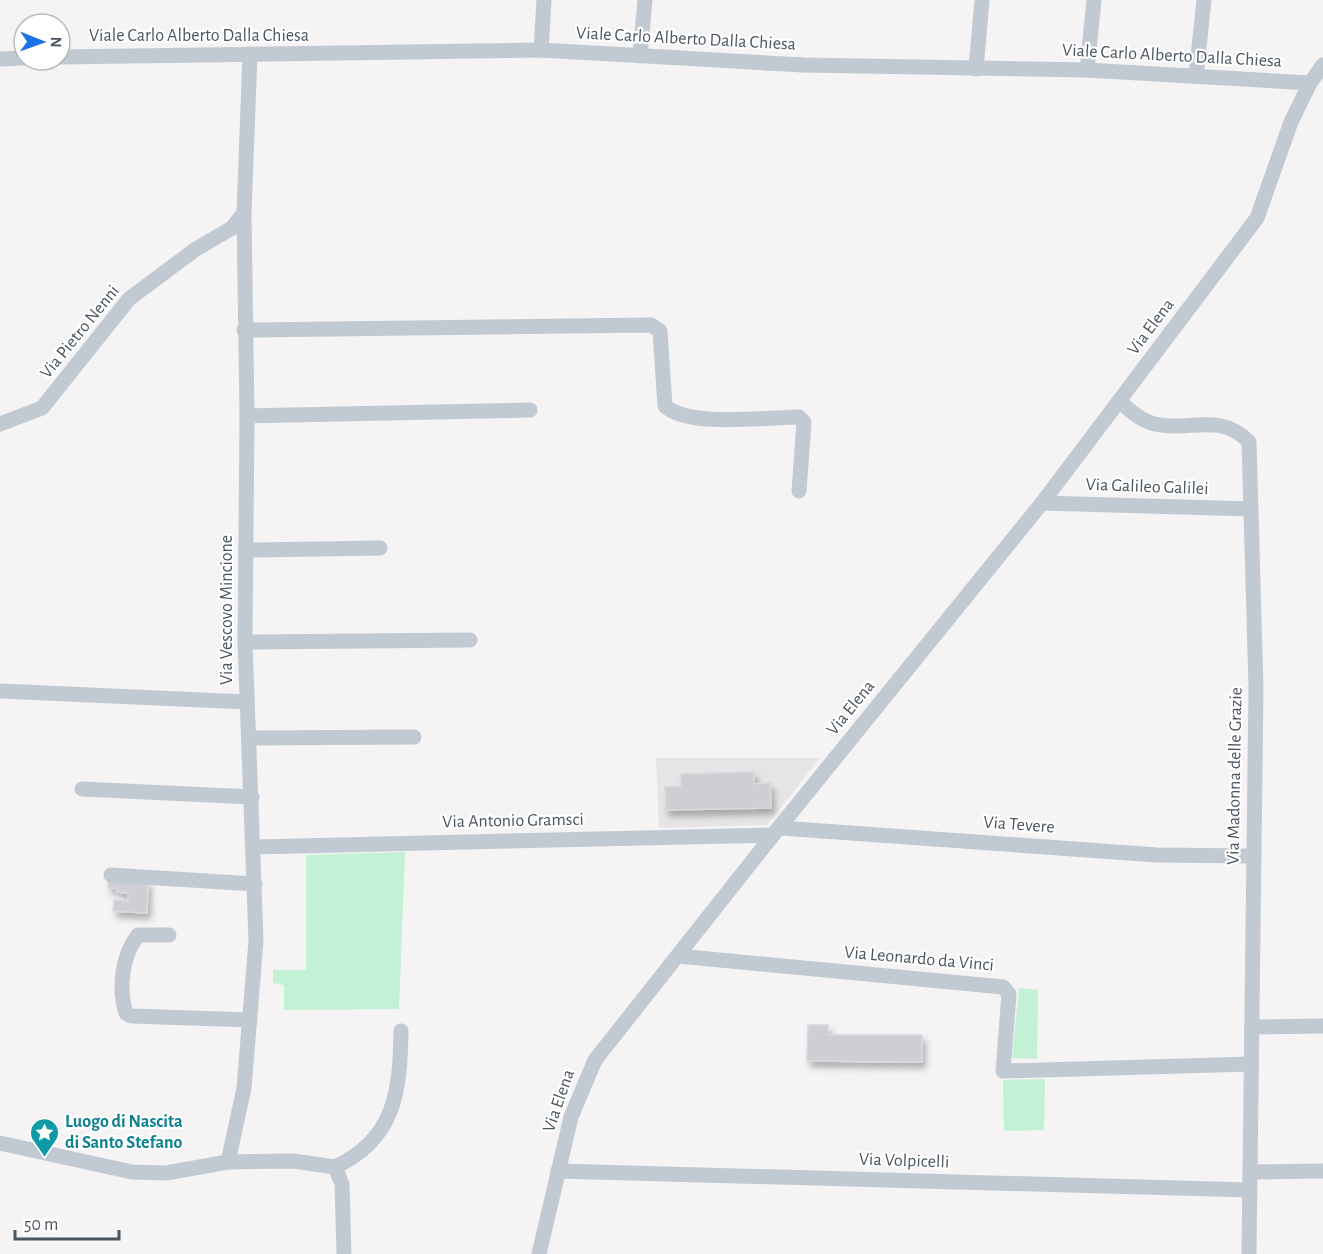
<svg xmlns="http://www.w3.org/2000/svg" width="1323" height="1254" font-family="'Alegreya Sans',sans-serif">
	<defs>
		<filter id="shadow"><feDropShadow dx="3.5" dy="6" stdDeviation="3" flood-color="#0004"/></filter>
	</defs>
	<rect width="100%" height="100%" fill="#f5f3f3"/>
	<polygon fill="#e6e4e5" points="656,758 820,758 767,825 659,828"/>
	<g fill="#c3f1d5">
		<polygon points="405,852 399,1009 284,1010 284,985 273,983 273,970 306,970 306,855"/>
		<polygon points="1019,988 1038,990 1037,1059 1012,1058"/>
		<polygon points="1045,1079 1044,1130 1004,1131 1003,1080"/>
	</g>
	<g fill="#cdcfd5" stroke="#d7d9de" stroke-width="1.5" filter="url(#shadow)">
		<polygon points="754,772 754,784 770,783 771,808 666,810 665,787 681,786 681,774"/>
		<polygon points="108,880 148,881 147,913 113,911 114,900 128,901 128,893 117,892 117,888 108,888"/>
		<polygon points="808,1025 828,1025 828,1035 922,1035 922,1062 807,1061"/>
	</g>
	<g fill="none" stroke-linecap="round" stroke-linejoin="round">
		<g stroke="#c1cad2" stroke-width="15">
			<polyline points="541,50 544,0"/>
			<polyline points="640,56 645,0"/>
			<polyline points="60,57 541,50 803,65 1087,70 1310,83"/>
			<polyline points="0,59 24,58"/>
			<polyline points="976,69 982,0"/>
			<polyline points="1087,70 1094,0"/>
			<polyline points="1196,76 1204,0"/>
			<path d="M244,330L651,325L660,331L665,406C690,428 766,417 799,417L804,422L799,491"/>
			<path d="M1119,401C1130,410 1141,421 1155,424C1190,432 1221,412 1249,442L1256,688L1249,1254"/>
			<polyline points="247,416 530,410"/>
			<polyline points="0,424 42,408 129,299 196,249 232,228 244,213"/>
			<polyline points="1042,503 1251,509"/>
			<polyline points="246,550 380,548"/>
			<polyline points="245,642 470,640"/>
			<polyline points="0,691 247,702"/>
			<polyline points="250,738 414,737"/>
			<polyline points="82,789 252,797"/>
			<polyline points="781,828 1157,855 1254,856"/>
			<polyline points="253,847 773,835"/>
			<polyline points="111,875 255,884"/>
			<path d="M169,935H138C122,955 118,989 126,1013L131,1016L250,1020"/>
			<polyline points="678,956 1003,987 1009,994 1003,1071 1251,1064"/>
			<polyline points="1252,1027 1323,1026"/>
			<polyline points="0,1143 132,1172 166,1173 228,1162 293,1161 335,1167 342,1184 344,1254"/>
			<polyline points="228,1162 244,1088 256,941 245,642 247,416 244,213 250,54"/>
			<path d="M335,1167C395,1139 400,1092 401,1031"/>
			<polyline points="558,1171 1250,1190"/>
			<polyline points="1250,1172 1323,1171"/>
			<polyline points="539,1254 571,1117 595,1060 773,835 1042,503 1257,218 1291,122 1310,83 1323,65"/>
		</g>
	</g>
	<defs>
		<symbol id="sight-pin" viewBox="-11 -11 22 30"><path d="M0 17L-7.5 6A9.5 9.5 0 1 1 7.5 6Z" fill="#0f9aa8" stroke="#fff"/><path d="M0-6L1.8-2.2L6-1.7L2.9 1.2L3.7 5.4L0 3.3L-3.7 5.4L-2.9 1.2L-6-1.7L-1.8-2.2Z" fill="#fff"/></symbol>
	</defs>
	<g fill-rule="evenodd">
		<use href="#sight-pin" x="28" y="1116" width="33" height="45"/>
	</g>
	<g text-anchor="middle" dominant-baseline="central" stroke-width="4.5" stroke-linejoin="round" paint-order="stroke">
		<g font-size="18" fill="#4a5661" stroke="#fff">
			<text x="199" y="36">Viale Carlo Alberto Dalla Chiesa</text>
			<text transform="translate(686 39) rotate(3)">Viale Carlo Alberto Dalla Chiesa</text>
			<text transform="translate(1172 56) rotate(3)">Viale Carlo Alberto Dalla Chiesa</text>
			<text transform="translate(1151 327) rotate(-53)">Via Elena</text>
			<text transform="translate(80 332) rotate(-51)">Via Pietro Nenni</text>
			<text transform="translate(1147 487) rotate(2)">Via Galileo Galilei</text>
			<text transform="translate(227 610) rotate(-90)">Via Vescovo Mincione</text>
			<text transform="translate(851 708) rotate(-51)">Via Elena</text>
			<text transform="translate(1235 776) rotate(-89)">Via Madonna delle Grazie</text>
			<text transform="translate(513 821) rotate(-1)">Via Antonio Gramsci</text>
			<text transform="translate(1019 825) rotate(4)">Via Tevere</text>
			<text transform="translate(919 959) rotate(5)">Via Leonardo da Vinci</text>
			<text transform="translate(559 1101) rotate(-71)">Via Elena</text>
			<text transform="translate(904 1161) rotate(2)">Via Volpicelli</text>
		</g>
		<g font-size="18" font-weight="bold" fill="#0d838f" stroke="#fff" text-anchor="start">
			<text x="65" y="1122">Luogo di Nascita<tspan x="65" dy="21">di Santo Stefano</tspan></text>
		</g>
	</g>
	<g transform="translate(42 42) rotate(91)"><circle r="28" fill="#ffffff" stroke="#b7bbc0" stroke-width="1.5"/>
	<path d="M0-4.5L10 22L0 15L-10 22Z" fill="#1a73e8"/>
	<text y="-9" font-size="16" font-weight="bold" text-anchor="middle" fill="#4a5661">N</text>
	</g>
	<path d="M15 1230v9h104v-9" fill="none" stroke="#4a5661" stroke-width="3"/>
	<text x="24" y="1230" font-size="18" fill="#4a5661" stroke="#ffffff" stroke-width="4.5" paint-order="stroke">50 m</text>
</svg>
